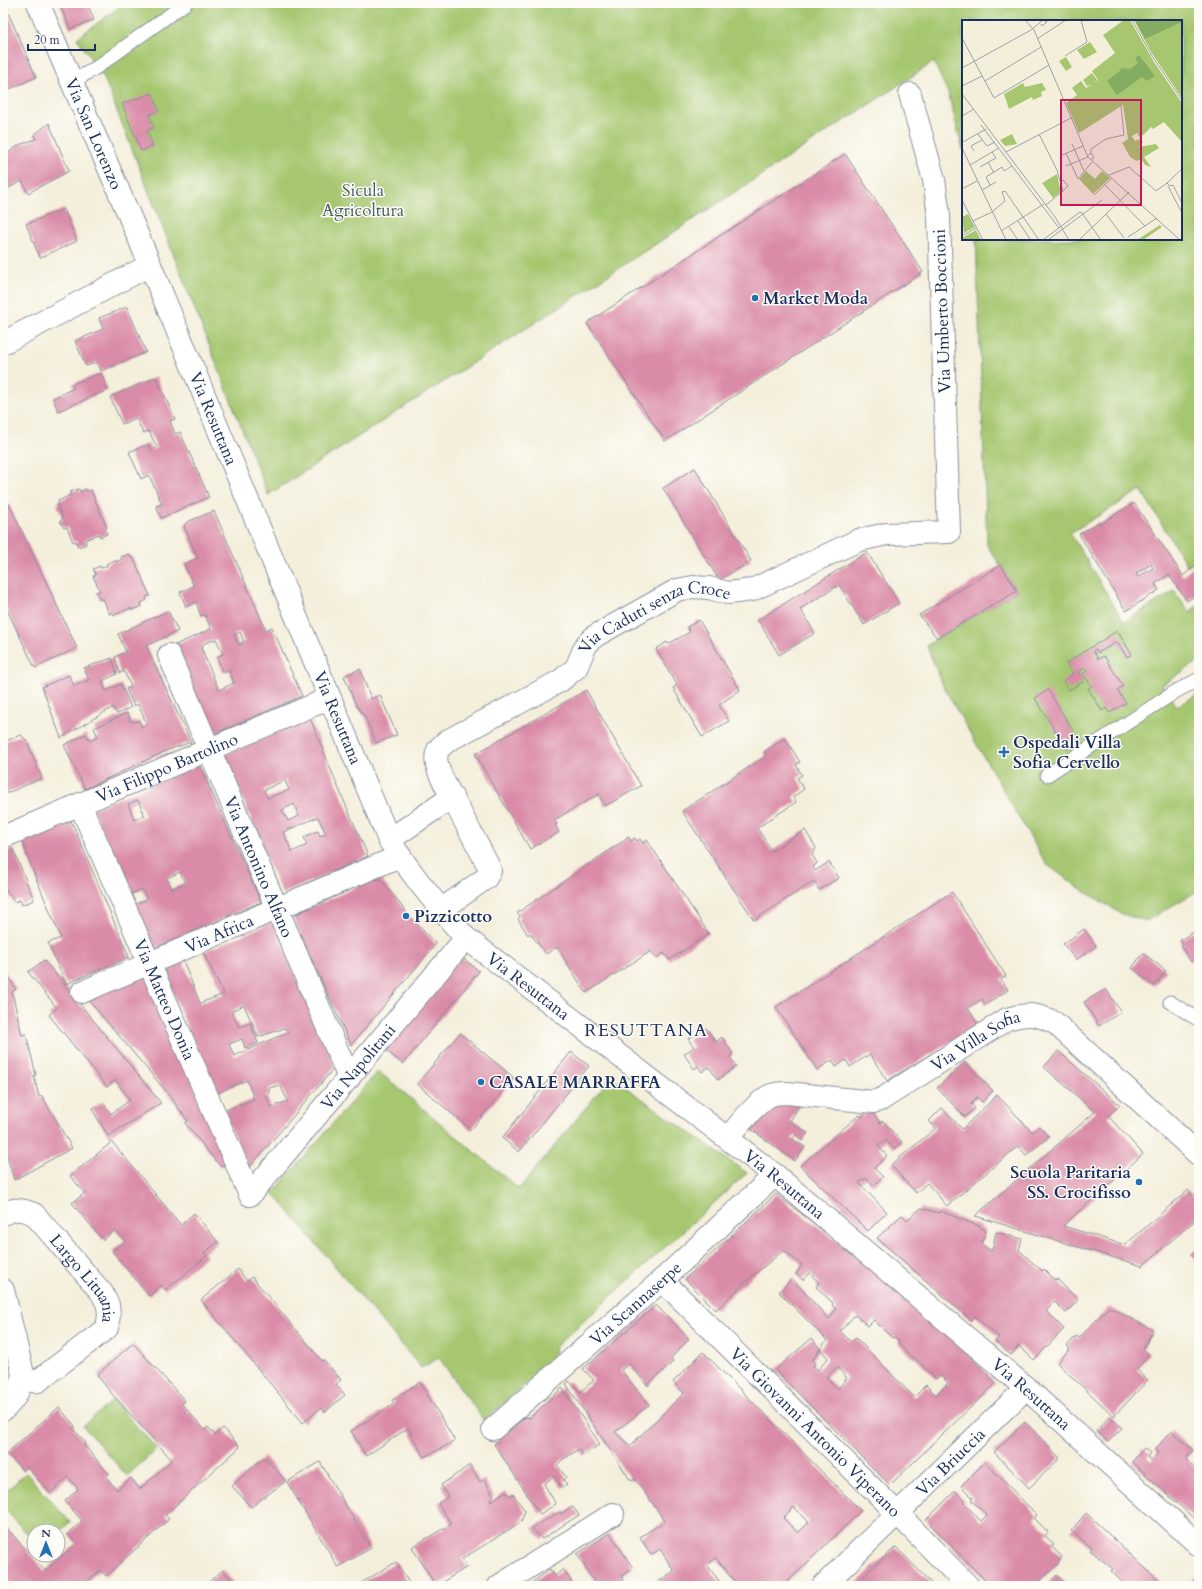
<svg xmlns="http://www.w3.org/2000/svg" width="1202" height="1589" font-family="Cardo,serif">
	<rect width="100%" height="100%" fill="#fdfcf7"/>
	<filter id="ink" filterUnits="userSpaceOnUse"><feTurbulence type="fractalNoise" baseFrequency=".025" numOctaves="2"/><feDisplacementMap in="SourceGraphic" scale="8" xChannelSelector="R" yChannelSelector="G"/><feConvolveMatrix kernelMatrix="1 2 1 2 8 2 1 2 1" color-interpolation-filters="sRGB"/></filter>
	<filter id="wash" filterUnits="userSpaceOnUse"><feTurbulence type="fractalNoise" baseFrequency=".012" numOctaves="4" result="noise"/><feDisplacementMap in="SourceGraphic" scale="16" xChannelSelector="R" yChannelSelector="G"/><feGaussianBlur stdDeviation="0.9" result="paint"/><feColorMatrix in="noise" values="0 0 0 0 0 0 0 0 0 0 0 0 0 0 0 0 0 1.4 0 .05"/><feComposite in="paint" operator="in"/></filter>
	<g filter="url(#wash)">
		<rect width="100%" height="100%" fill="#f4efdb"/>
		<g fill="#a6c76f" stroke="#607b66">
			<polygon points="125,3 1199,3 1199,557 1188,567 1141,490 1070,533 1124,622 1174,591 1189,612 1199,605 1199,661 1162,685 1177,706 1199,694 1199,890 1146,921 1122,914 1084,891 1046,864 944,688 927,646 937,638 1017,591 987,545 976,239 1181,239 1181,21 963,21 963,150 948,93 934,62 558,308 268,495 104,78 77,38"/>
			<polygon points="378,1071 519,1189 611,1077 747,1173 554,1348 556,1357 484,1421 439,1358 421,1368 273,1193"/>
			<polygon points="113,1400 157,1449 127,1476 83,1426"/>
			<polygon points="26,1473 70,1522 58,1533 58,1531 34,1531 34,1541 3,1507 3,1494"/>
		</g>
		<g id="blocks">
			<g fill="#da8ba7" fill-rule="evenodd">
				<polygon points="3,3 4,3 36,77 3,92"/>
				<polygon points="59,3 87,3 94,20 70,29"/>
				<polygon points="152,93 159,111 149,115 154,128 147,131 153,146 141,151 122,104"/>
				<polygon points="49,123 69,171 28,193 22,181 3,191 3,157 19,145 36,139 34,135"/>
				<polygon points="845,154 923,272 665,441 587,323"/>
				<polygon points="64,209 77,241 40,258 26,224"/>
				<polygon points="127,307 146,352 101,371 97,362 86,366 75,341 103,329 99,318"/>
				<polygon points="101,373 108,390 58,411 53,398 74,388 72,384"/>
				<polygon points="156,377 175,419 170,421 175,434 180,432 209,497 161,518 156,506 162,504 149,475 141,479 129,452 148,444 151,450 157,448 149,431 143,433 136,418 122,424 110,397"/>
				<polygon points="695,468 751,561 719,580 663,488"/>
				<polygon points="79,489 80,492 86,489 87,492 91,490 107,528 105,529 107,534 100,537 99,534 85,540 86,544 78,547 76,541 73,542 67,527 64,528 60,521 63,519 57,505 59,504 58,501 71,495 70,492"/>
				<path d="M1134,503L1183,576L1199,562V593L1187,601L1169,575L1155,584L1159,590L1126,611L1079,534L1099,522L1100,524ZM1151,564L1153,568L1138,577L1136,574Z"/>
				<polygon points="9,504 77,648 35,668 3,601 3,507"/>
				<path d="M214,511L266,630L272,627L302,696L212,735L173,646L211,629L205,615L201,616L196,602L186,607L180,592L194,586L184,564L198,558L184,526L187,522ZM240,632L244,642L239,645L234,635ZM216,639L223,654L217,657L223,673L229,670L234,683L219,690L201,648L205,643Z"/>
				<polygon points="867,552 899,603 864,625 839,585 800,609 815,633 779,655 758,620"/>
				<polygon points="129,554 131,558 133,557 150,596 146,597 147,600 141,603 142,606 132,610 131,608 114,615 112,612 109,614 103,598 100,600 96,592 100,591 93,576 96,575 93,569 100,566 101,568 107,566 106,564 115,560 116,562 122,559 121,557"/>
				<polygon points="1001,565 1017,591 937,638 919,615"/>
				<polygon points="168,611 178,631 146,646 191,742 168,750 85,789 64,745 86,734 90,741 98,737 94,728 127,713 131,722 139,721 142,727 147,725 138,704 134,706 126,689 131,687 124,671 120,673 115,657 126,652 118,634"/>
				<polygon points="699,620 740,690 719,705 729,721 702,737 673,688 677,685 656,649 667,642 668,644 690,632 687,627"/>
				<polygon points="1117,631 1132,654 1127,657 1117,642 1098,653 1096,649 1093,651 1098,659 1104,656 1123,686 1117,690 1126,703 1109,713 1106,708 1102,711 1088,688 1092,686 1083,674 1087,671 1085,668 1078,672 1084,681 1069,690 1063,681 1073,674 1066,663"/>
				<polygon points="112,658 117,674 102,681 106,691 121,684 131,707 117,714 113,707 61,738 42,687 69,675 74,686 89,680 84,668"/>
				<polygon points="360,669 371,699 380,695 397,735 376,743 365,717 356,705 344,676"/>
				<polygon points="586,690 641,786 605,806 599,794 554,820 557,824 555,825 559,832 530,849 475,754"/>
				<polygon points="1048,690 1080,742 1067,750 1035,698"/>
				<path d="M310,718L338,787L368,856L282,894L259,843L261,842L224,755ZM285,780L289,790L267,798L264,790ZM294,804L299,816L288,821L282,810ZM318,817L326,834L320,836L318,831L304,837L307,845L292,852L283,832Z"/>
				<polygon points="21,735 26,740 42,778 3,795 3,742"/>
				<polygon points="785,738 800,762 796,765 802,775 797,778 804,789 793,797 796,802 757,828 772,851 805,830 816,848 812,855 817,863 813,867 815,871 829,862 839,878 819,890 814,881 754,920 682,811 766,756 764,752"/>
				<path d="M199,764L261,902L152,949L133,905L147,899L142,889L129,895L93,809ZM138,800L145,816L134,820L128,804ZM180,872L185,883L171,889L167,878Z"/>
				<polygon points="70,818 129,957 66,984 48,943 61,938 33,871 21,838"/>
				<polygon points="629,837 631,841 635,838 637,841 640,839 643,843 647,840 709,934 669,960 664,953 656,958 651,951 586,993 557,947 546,954 530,933 528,935 518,919 520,917 517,913"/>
				<polygon points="13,849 34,900 22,905 20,900 14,902 3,886 3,854"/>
				<polygon points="381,879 410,917 436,944 351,1045 292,916 372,880"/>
				<polygon points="952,892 1006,976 1001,979 1008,990 985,1005 982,999 968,1008 978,1025 887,1081 870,1054 850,1067 846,1060 836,1067 832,1060 817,1070 776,1007"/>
				<path d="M273,922L335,1067L250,1167H247L223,1111L254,1099L247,1080L215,1094L163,969L183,961L200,1003L224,994L203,952ZM244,1005L258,1037L285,1028L288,1032L234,1056L229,1044L242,1039L245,1048L258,1043L250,1023L239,1027L231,1011ZM280,1085L288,1101L271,1107L266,1095L269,1093V1088Z"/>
				<polygon points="1084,929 1096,946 1076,960 1063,944"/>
				<polygon points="1199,929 1199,957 1191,962 1181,946 1183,945 1180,940"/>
				<polygon points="1143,953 1166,971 1154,986 1132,968"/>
				<polygon points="460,956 479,971 403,1064 384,1049"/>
				<polygon points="44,960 161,1103 108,1136 92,1109 103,1102 111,1114 130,1100 115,1080 107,1087 49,1015 57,1008 28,972"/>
				<polygon points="3,968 16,989 12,992 22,1035 26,1034 36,1075 34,1076 39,1097 42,1096 72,1148 14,1180 3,1143"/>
				<polygon points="145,972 228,1163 221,1167 185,1123 188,1121 165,1090 86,997"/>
				<polygon points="1106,989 1121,1012 1099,1026 1084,1002"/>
				<polygon points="706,1028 716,1042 722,1037 733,1054 730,1057 736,1066 718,1080 709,1067 702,1072 698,1066 694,1069 684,1054 694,1047 688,1039"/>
				<polygon points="460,1033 514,1078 471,1130 417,1084"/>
				<polygon points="1058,1051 1120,1105 1108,1116 1143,1154 1063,1226 1125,1245 1188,1190 1192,1196 1199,1190 1199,1217 1142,1266 975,1216 1095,1112 1044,1067"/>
				<polygon points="571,1052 589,1066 519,1152 502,1138"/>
				<polygon points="965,1062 993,1091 982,1102 977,1097 971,1104 975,1108 965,1117 937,1088"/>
				<polygon points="997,1095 1032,1132 1039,1126 1049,1137 1026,1155 1018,1146 947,1206 927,1183 916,1193 891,1165 936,1128 929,1121 942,1108 962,1129"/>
				<polygon points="776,1097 802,1101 790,1121 808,1133 802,1141 796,1135 792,1139 805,1147 795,1161 751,1129"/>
				<polygon points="871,1110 880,1123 883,1121 902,1142 894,1149 886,1140 878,1146 887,1156 874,1168 883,1177 873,1186 866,1178 859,1183 887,1212 868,1231 800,1166 859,1115 861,1117"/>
				<polygon points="112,1142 181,1225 194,1213 218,1242 204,1253 207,1256 165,1290 161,1285 149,1296 112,1251 125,1241 115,1230 103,1240 72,1203 85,1193 70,1176"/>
				<path d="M776,1194L919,1305L996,1383L890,1485L775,1370L812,1338L820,1349L812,1361L815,1363L813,1366L818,1370L828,1358L820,1349L827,1340L779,1292L792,1279L829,1319L836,1309L832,1305L833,1303L816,1287L819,1283L810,1273L803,1280L796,1274L802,1265L784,1250L750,1278L716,1310L685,1279ZM855,1315L868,1326L874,1320L892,1338L895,1337L899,1341L898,1343L911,1357H913L918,1361L936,1379L940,1375L948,1383L936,1395L926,1385L914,1397L856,1338L851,1342L840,1331ZM837,1367L847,1378L838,1389L826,1377Z"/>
				<polygon points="921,1208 939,1213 940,1211 979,1226 986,1231 981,1244 992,1251 996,1232 1022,1239 1019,1250 1042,1271 1044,1269 1055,1280 1056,1278 1078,1300 1066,1313 1055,1302 1046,1311 1064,1329 1034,1360 1019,1346 1011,1355 995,1341 999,1337 975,1316 971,1320 877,1238 902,1215 907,1220"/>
				<polygon points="1199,1246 1199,1262 1191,1255"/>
				<polygon points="238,1269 247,1281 252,1277 322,1361 324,1360 341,1380 336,1384 345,1395 325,1412 321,1408 303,1423 201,1300"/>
				<path d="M656,1305L689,1339L671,1358L673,1362L651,1382L648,1386L629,1364L621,1370L649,1405L615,1432L630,1446L684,1393L673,1382L703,1352L861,1511L783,1586H738L716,1558L707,1565L723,1586H652L674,1571L660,1549L651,1555L640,1537L665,1521L635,1479L631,1481L566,1384L569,1381L580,1392L594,1380L583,1369ZM794,1507L809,1522L798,1533L783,1518Z"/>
				<polygon points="1109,1307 1153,1330 1143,1349 1149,1354 1137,1370 1148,1380 1114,1416 1057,1363 1070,1349 1067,1346 1076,1336 1079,1338"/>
				<polygon points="133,1343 185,1401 182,1404 205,1430 208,1427 215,1435 223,1428 240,1447 165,1515 169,1519 106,1576 100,1570 83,1586 3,1586 3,1524 45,1571 76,1544 68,1534 82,1521 65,1501 78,1489 68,1477 50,1493 27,1467 23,1471 7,1453 59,1407 75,1426 73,1429 86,1443 84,1445 109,1474 106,1477 117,1490 131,1478 140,1489 172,1460 112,1394 97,1375"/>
				<polygon points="420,1382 455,1441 424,1457 408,1428 366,1456 351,1431 394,1404 392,1400"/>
				<polygon points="562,1388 600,1444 583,1456 579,1449 562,1460 557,1465 566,1477 563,1480 567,1484 562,1488 554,1476 544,1484 556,1504 540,1514 494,1444 525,1417 530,1418"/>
				<polygon points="1110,1416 1122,1428 1108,1442 1096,1431"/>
				<polygon points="1025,1422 1060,1458 1029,1488 994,1452"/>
				<polygon points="1171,1431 1193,1450 1186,1459 1194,1467 1197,1463 1199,1464 1199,1523 1132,1462 1144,1448 1150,1453 1147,1457 1151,1461 1158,1453 1155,1450"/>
				<polygon points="264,1457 286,1481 251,1507 232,1486"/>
				<polygon points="320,1462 371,1548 338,1567 287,1482"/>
				<polygon points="985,1462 1037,1515 1034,1518 1048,1532 1045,1536 1054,1544 1051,1546 1062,1557 1058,1562 1059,1563 1040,1581 1045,1586 991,1586 926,1520 955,1491 965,1501 964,1503 981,1521 987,1515 971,1500 973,1498 961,1486"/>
				<polygon points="470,1465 480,1482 484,1479 494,1496 490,1499 491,1501 506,1491 509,1496 513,1494 525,1511 521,1522 462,1559 467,1567 436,1586 412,1547 451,1524 438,1503 448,1497 441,1485"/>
				<polygon points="573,1507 579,1515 542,1539 532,1528 560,1512 561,1514"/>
				<polygon points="1086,1513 1160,1582 1157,1586 1126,1586 1111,1571 1113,1569 1090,1550 1092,1548 1071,1531"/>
				<polygon points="610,1533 633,1568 621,1576 625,1583 620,1586 597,1586 577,1554"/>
				<polygon points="896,1547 934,1586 854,1586 873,1567"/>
				<polygon points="396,1562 411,1586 356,1586"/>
				<polygon points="550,1569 555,1576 563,1569 574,1586 528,1586"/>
				<polygon points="223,1570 237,1586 204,1586"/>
				<polygon points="1057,1575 1068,1586 1051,1586 1052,1585 1050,1582"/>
				<polygon points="1199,1575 1199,1586 1188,1586"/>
			</g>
		</g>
	</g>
	<g filter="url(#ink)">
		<use href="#blocks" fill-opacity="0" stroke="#888f9c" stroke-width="1"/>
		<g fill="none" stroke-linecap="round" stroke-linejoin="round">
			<defs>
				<g id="lane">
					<polyline points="71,83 97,67 186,3"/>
					<polyline points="1047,775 1175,692 1199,679"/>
					<polyline points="1170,1002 1199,1020"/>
				</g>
				<g id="street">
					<path id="s1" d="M38,3L138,236L389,840C412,875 438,907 466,938L775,1175L1026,1388L1199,1545"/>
					<polyline points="3,343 150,265"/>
					<path id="s2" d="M169,655L349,1078"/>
					<path id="s3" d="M452,797C446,785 431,764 438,750C440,747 444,744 447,741L560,681L576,668L586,645L595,636L677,590L693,587L709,588L728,593L752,590L859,540L887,534L949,532L939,216L934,180L910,94"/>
					<path id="s4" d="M80,804L250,1195L466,938"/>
					<path id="s5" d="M3,837L330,698"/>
					<polyline points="389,840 452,797 488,865 490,871 486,878 441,910"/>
					<path id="s6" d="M82,992L400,856"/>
					<path id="s7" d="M728,1138C738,1126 756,1103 769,1096C775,1093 781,1093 787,1093L873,1102L882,1099L1007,1019C1027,1013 1036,1013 1055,1023L1199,1155"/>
					<path id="s8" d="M3,1214C14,1208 22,1209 34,1214L102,1293L108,1305L109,1315L107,1328L38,1381C30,1382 27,1381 23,1374"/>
					<path id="s9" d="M662,1280L897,1513L968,1586"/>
					<path d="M3,1290L23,1374C21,1389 15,1400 3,1410"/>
					<path id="s10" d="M493,1429L662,1280L775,1175"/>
					<polyline points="499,1586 613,1514"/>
					<path id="s11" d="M823,1586L1026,1388"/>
				</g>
			</defs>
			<use href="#lane" stroke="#888f9c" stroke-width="15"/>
			<use href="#street" stroke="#888f9c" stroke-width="24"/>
			<use href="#lane" stroke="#fff" stroke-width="13"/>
			<use href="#street" stroke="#fff" stroke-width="22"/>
		</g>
	</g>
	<g fill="#1f6fb2" stroke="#fdfcf7" stroke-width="1.5">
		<circle cx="755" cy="298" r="4"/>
		<path d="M1002 746h4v4h4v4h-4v4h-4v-4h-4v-4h4z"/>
		<circle cx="406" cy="916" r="4"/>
		<circle cx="481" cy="1082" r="4"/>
		<circle cx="1139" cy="1182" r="4"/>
	</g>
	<g text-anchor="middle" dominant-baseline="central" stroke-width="3" stroke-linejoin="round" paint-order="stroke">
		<g font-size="17" fill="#1b2f5e" stroke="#fdfcf7">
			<text stroke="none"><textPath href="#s1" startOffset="142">Via San Lorenzo</textPath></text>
			<text transform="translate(942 311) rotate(-92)">Via Umberto Boccioni</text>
			<text stroke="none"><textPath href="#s1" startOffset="451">Via Resuttana</textPath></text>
			<text stroke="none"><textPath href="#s3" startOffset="314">Via Caduti senza Croce</textPath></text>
			<text stroke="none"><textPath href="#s1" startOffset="775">Via Resuttana</textPath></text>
			<text stroke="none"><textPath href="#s5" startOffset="178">Via Filippo Bartolino</textPath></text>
			<text stroke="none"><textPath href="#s2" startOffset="230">Via Antonino Alfano</textPath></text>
			<text stroke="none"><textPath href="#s6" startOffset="149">Via Africa</textPath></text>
			<text stroke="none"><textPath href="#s1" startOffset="1111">Via Resuttana</textPath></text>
			<text stroke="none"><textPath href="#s4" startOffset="213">Via Matteo Donia</textPath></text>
			<text stroke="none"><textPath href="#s7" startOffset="284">Via Villa Sofia</textPath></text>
			<text stroke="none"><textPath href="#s4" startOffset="594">Via Napolitani</textPath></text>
			<text stroke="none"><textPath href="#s1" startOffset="1435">Via Resuttana</textPath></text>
			<text stroke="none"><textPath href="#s8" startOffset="115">Largo Lituania</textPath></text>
			<text stroke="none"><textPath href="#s10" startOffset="190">Via Scannaserpe</textPath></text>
			<text stroke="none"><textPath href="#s1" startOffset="1759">Via Resuttana</textPath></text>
			<text stroke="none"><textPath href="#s9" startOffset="216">Via Giovanni Antonio Viperano</textPath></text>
			<text stroke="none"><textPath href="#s11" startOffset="178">Via Briuccia</textPath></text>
		</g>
		<g font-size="17" fill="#455d63" stroke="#fdfcf7">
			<text x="363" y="190">Sicula<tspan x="363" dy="20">Agricoltura</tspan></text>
		</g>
		<g font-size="17" font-weight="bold" fill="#1b2f5e" stroke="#fdfcf7" text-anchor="start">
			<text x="763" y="298">Market Moda</text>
			<text x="1013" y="742">Ospedali Villa<tspan x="1013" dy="20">Sofia Cervello</tspan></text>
			<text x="414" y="916">Pizzicotto</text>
			<text x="489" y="1082">CASALE MARRAFFA</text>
			<text x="1131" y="1172" text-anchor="end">Scuola Paritaria<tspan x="1131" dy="20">SS. Crocifisso</tspan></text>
		</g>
		<g font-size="18" letter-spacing="1" fill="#1b2f5e" stroke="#fdfcf7">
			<text x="646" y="1030">RESUTTANA</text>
		</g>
	</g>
	<g transform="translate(962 20)">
		<rect width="220" height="220" fill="#f4efdb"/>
		<path d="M162,0H168L192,42L220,83V122L202,102L191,109L189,107L178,118L175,113L170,116L173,121L177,119L181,122L177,127L194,124L197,128L182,137L189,147L183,145L179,139L175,141L168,137L162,126L160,123L166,119L161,85L117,113L104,83L115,75L110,68L119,61L124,68L130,64L125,66L121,60L130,53L135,60L132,62L136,60L130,51L153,33L141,15ZM172,0H220V78L189,32ZM128,22L135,32L122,39L115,30ZM104,37L110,47L104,51L97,41ZM61,63L63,67L80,63L84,70L79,72L80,76L71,80L70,77L47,89L42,74ZM50,114L55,124L43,126L38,120ZM124,151L133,159L140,151L148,158L131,174L117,159ZM95,154L99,172L91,178L80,163ZM6,194L13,207L2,213L0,197ZM198,205L200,207L181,220H175ZM14,210L19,220H0V218Z" fill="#a6c76f"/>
		<path d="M173,0H220V2L183,19ZM177,35L193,56L185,61L180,57L155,75L145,61L159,50L158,48L168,49L176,43L173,38Z" fill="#84ac62"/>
		<path fill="none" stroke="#9da2a9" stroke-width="1" d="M63,0L72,10L126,137L218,220M170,0L190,36L220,80M79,4L80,6L85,2L81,0M0,18L32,78L87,45M75,19L104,0M103,36L125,22L119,0M0,48L69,10L81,0M23,61L79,27M0,66L20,56M0,74L93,197L107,220M0,96L12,89M19,105L97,208M16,114L25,126L33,122M77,114L95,150L101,171L84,185M1,122L24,109M110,124L122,151M0,128L44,220M12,131L9,126L20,120M44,132L109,98M104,133L116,159L130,142M129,133V129L144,119L162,115L159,86M98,136L121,126M125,136L129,133L132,138L128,140M26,142L32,153M8,145L37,128M104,146L126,137M18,147L34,138L30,132M147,155L167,147L194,171L205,163M98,162L101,160L106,166L101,171M28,165L24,157L40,147L42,151L50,146M143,165L183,206M211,165L208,166L205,163L220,149M211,165L220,183M206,166L220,193M0,169L15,161M20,170L34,162M132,175L150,158M0,180L21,220M120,193L139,220M144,194L162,218M11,201L30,192L43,181L40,172L43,171L77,220M56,201L68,219M47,207L56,220M39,211L82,184M0,216L14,208M166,217L195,198M81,220L118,192L120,193M86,220L140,180M117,220L167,172"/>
		<path fill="#c2185b" fill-opacity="0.15" stroke="#c2185b" stroke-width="2" d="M99,80H179V185H99Z"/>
		<rect width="220" height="220" fill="none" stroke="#1b2f5e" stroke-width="2"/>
	</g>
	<rect width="1202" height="1589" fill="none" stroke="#fdfcf7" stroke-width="16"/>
	<g transform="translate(46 1543)"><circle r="19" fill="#fdfcf7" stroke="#a3aaba"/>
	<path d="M0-3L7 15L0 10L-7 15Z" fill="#1f6fb2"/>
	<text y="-6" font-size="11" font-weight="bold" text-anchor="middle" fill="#1b2f5e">N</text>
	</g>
	<path d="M28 44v6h67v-6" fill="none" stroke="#1b2f5e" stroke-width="2"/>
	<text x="34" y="44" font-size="12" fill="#1b2f5e" stroke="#fdfcf7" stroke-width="3" paint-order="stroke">20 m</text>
</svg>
